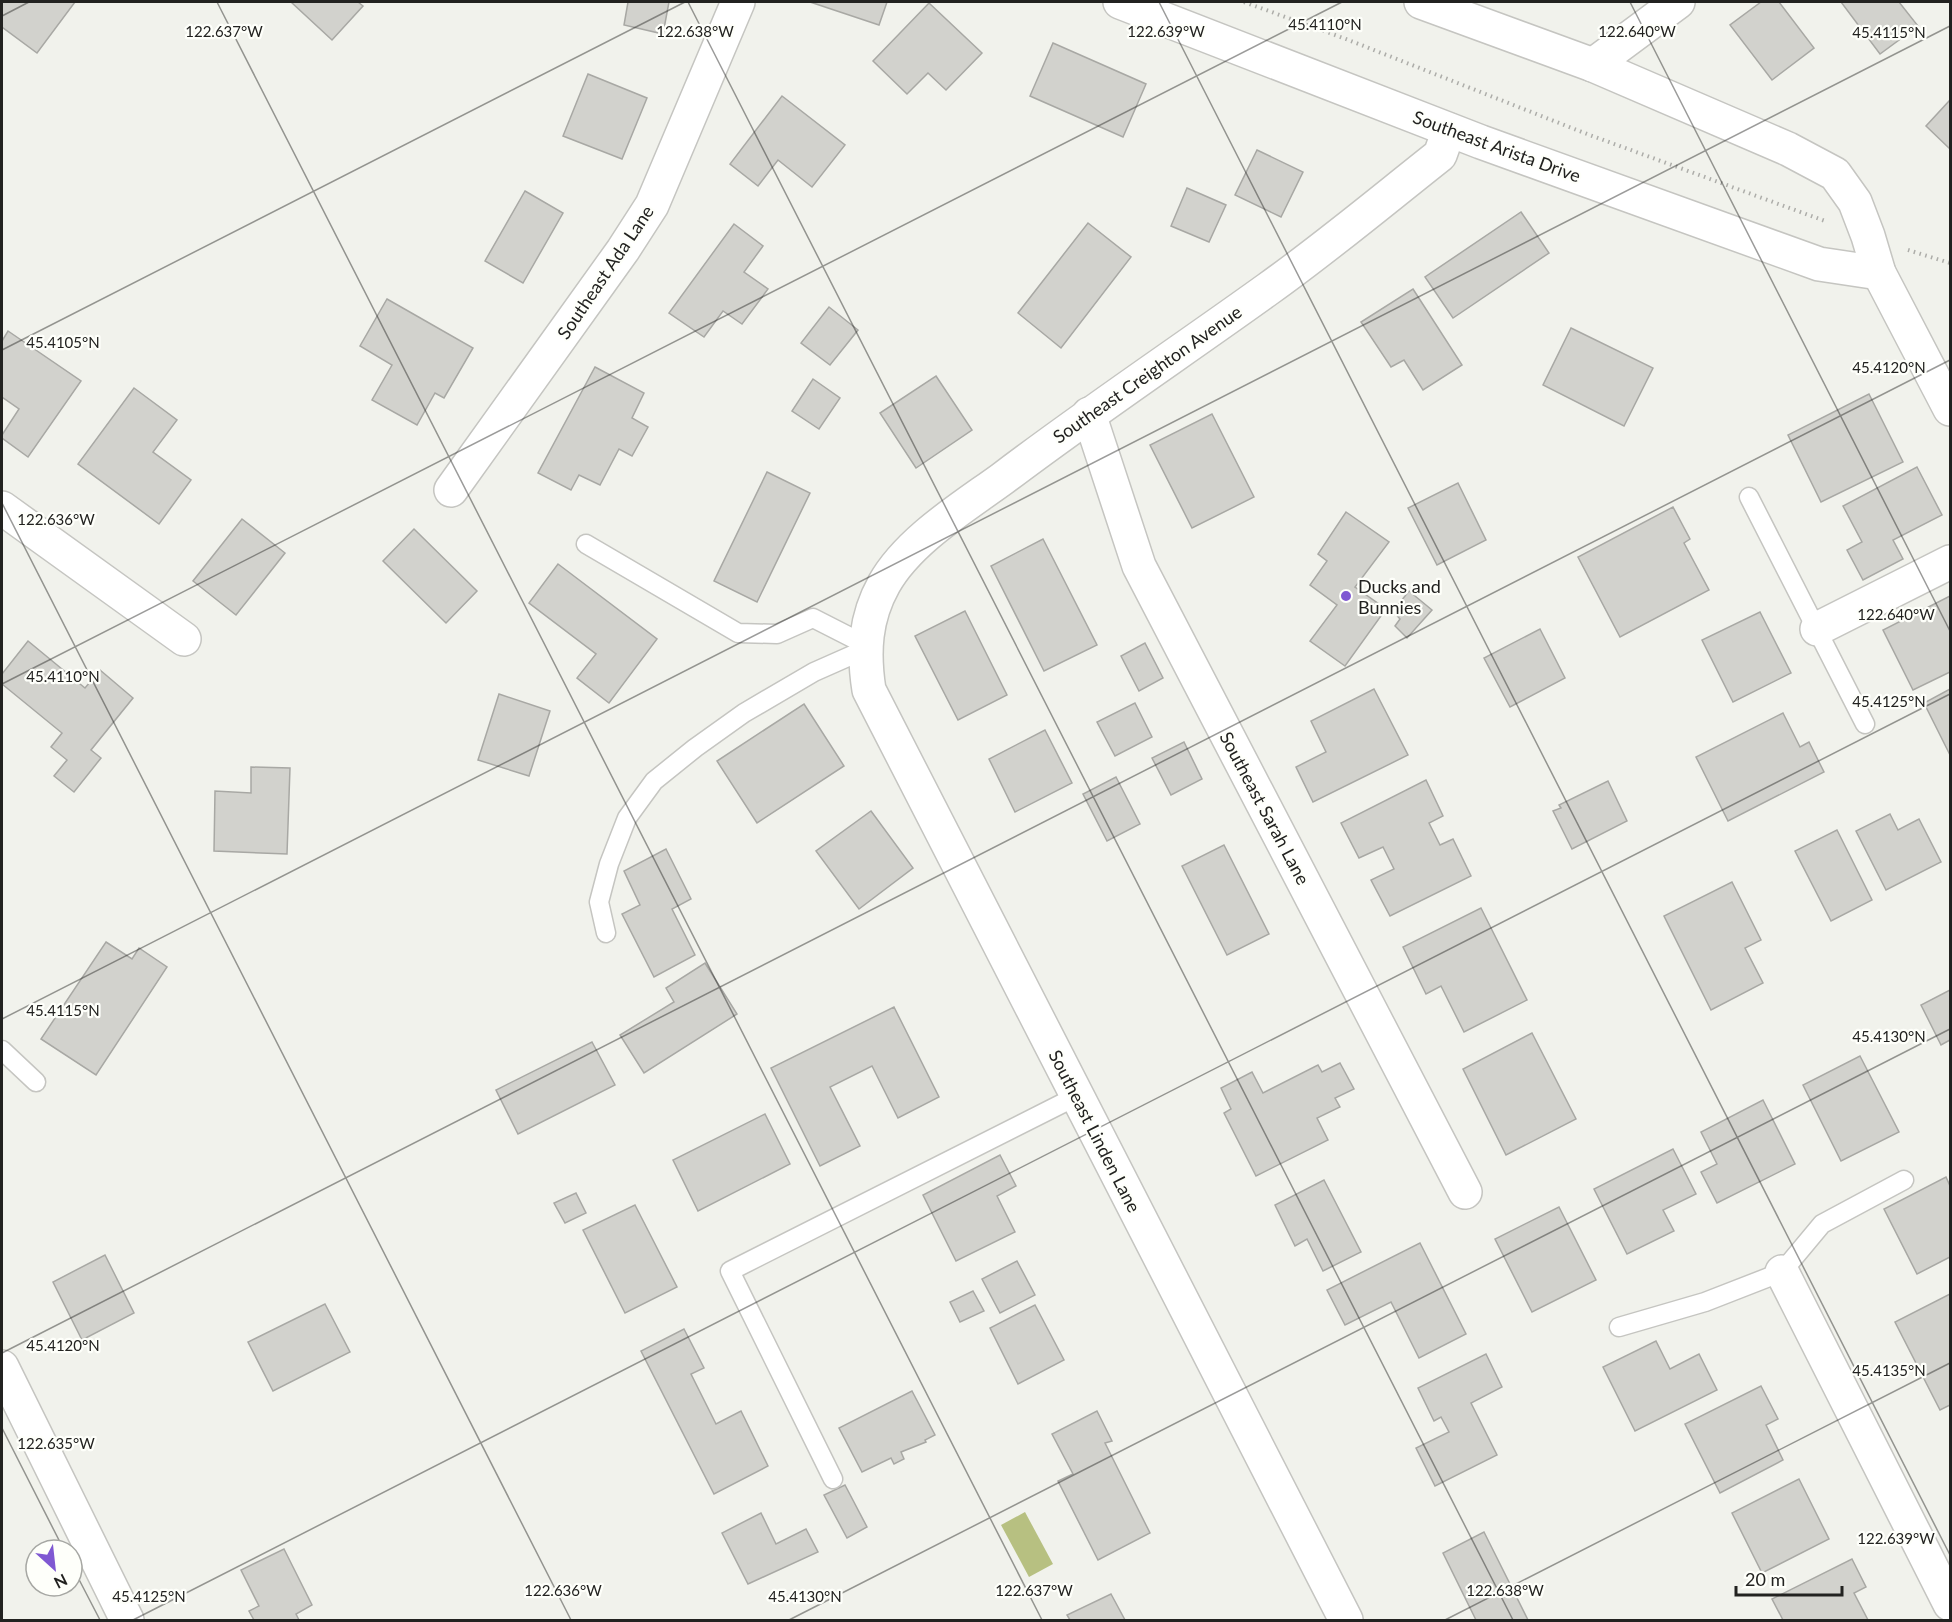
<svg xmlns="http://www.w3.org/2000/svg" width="1952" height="1622" font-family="Lato,sans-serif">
	<rect width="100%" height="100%" fill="#f1f2ec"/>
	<polygon fill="#b7c081" points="1025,1512 1053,1564 1029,1577 1001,1525"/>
	<g fill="#d2d2cd" stroke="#a8a8a4" stroke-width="1.5">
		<polygon points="2,2 75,2 37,53 2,27"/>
		<polygon points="291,2 358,2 363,6 332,40"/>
		<polygon points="628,2 669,2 663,34 624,25"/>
		<polygon points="810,2 887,2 879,25"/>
		<polygon points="1761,2 1779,2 1814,48 1772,80 1730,25"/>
		<polygon points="1841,2 1899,2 1918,26 1880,54"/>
		<polygon points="929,3 982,53 946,90 928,73 907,94 873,61"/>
		<polygon points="1053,43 1146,84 1123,137 1030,96"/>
		<polygon points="588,74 647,98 622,159 563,136"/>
		<polygon points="782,96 845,145 812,187 778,160 758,186 730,164"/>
		<polygon points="1950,100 1950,149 1926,126"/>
		<polygon points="1257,150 1303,172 1281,217 1235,195"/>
		<polygon points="1187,188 1226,205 1209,242 1171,226"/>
		<polygon points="525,191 563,213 523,283 485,261"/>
		<polygon points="1521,212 1549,253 1453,318 1425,277"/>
		<polygon points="1088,223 1131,257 1061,348 1018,313"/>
		<polygon points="734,224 763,246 744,272 768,289 742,324 723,311 704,337 669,313"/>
		<polygon points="1413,289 1462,365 1423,390 1404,360 1391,367 1361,322"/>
		<polygon points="387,299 473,348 444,398 435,393 417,425 372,400 392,365 360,346"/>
		<polygon points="829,307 858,330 830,365 801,343"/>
		<polygon points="1571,328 1653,368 1624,426 1543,385"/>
		<polygon points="8,331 81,381 28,457 2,438 2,435 19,409 2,397 2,341"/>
		<polygon points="595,367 644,393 632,418 648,427 632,456 619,449 600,485 579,475 571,490 538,473"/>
		<polygon points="936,376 972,430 916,468 880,413"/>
		<polygon points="813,379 840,398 819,429 792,411"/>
		<polygon points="134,388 177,420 153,452 191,480 159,524 78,464"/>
		<polygon points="1869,394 1903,462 1821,502 1788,435"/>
		<polygon points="1212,414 1254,497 1192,528 1150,445"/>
		<polygon points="1917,467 1942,515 1893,540 1903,559 1863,580 1847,550 1862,542 1843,506"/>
		<polygon points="767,472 810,493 757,602 714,581"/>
		<polygon points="1458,483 1486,540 1437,565 1408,508"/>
		<polygon points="1673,507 1690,539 1684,543 1709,590 1620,637 1578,557"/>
		<polygon points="1346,512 1389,542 1355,587 1386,609 1345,666 1310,641 1337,605 1310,585 1327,561 1318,554"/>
		<polygon points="242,519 285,553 236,615 193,581"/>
		<polygon points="414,529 477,591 446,623 383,561"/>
		<polygon points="1043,539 1097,645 1044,671 991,566"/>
		<polygon points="558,564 657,639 609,703 577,678 596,654 529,603"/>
		<polygon points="1409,591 1432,610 1407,638 1395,626 1400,619 1393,611"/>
		<polygon points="1950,596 1950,672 1913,690 1883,630"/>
		<polygon points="965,611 1007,695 958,720 915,636"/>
		<polygon points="1760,612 1791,673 1733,702 1702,640"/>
		<polygon points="1540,629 1565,678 1510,707 1484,658"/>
		<polygon points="28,641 85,688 100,670 133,698 91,750 101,758 74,792 54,776 67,760 51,747 62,733 2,684 2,674"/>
		<polygon points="1145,643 1163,678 1139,691 1121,656"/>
		<polygon points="1374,689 1408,755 1313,802 1296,767 1326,752 1311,721"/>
		<polygon points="1950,689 1950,755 1924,703"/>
		<polygon points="499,694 550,711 529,776 478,760"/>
		<polygon points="1135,703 1152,737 1115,756 1097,722"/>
		<polygon points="804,704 844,766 757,823 717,761"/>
		<polygon points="1783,713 1800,747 1809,742 1824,772 1728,821 1696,757"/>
		<polygon points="1045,730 1072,783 1015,812 989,759"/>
		<polygon points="1184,742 1202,779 1171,795 1152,758"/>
		<polygon points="251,767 290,768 287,854 214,851 215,791 251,793"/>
		<polygon points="1116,777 1140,824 1107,841 1083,794"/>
		<polygon points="1426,780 1443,816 1429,823 1440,845 1453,839 1471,876 1390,916 1371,880 1394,869 1383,847 1359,858 1341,823"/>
		<polygon points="1608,781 1627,821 1572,849 1553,811 1561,808 1559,805"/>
		<polygon points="871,811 913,868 859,909 816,851"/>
		<polygon points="1890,814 1898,830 1919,819 1941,862 1886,890 1856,831"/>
		<polygon points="1837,830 1872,900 1831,921 1795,851"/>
		<polygon points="1224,845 1269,934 1227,955 1182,866"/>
		<polygon points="666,849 691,899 672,909 695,955 654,977 622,914 640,905 624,871"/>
		<polygon points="1732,882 1761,940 1745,948 1763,983 1711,1010 1664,916"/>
		<polygon points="1481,908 1527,1000 1464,1032 1441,986 1426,994 1403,947"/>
		<polygon points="106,942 132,959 139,948 167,967 96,1075 41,1039"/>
		<polygon points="705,963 737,1014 644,1073 620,1035 674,1002 666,988"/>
		<polygon points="1950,990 1950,1040 1941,1045 1921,1005"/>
		<polygon points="894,1007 939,1097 898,1118 872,1066 830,1087 860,1146 820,1166 771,1068"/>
		<polygon points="1532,1033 1576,1119 1506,1155 1463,1069"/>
		<polygon points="592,1042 615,1085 518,1134 496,1090"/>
		<polygon points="1860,1056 1899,1132 1841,1161 1803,1085"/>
		<polygon points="1340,1063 1354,1089 1335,1098 1340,1107 1317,1118 1328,1140 1256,1176 1224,1113 1231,1109 1221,1088 1252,1072 1263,1093 1318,1065 1322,1072"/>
		<polygon points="1763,1100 1795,1164 1717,1203 1701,1172 1717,1164 1701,1132"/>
		<polygon points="765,1114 790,1164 698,1211 673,1160"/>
		<polygon points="1673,1149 1696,1194 1663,1210 1674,1231 1627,1254 1594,1189"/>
		<polygon points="1000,1155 1016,1186 997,1196 1015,1232 956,1261 923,1195"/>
		<polygon points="1946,1177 1950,1186 1950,1257 1917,1274 1884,1209"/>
		<polygon points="1324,1180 1361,1252 1323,1271 1307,1239 1295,1246 1275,1205"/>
		<polygon points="576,1193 586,1213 565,1223 554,1203"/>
		<polygon points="635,1205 677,1287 625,1313 583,1230"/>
		<polygon points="1559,1207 1596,1280 1532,1312 1495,1239"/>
		<polygon points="1420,1243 1466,1334 1419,1358 1391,1302 1345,1325 1327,1290"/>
		<polygon points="105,1255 134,1313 82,1340 53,1282"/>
		<polygon points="1017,1261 1035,1295 1000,1313 982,1279"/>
		<polygon points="973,1291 984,1311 960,1322 950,1302"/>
		<polygon points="1950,1294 1950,1405 1940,1410 1895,1322"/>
		<polygon points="325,1304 350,1352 273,1391 248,1342"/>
		<polygon points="1035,1305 1064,1360 1018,1384 990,1328"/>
		<polygon points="684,1329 704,1368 691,1374 716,1424 741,1411 768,1466 714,1494 641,1351"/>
		<polygon points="1656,1341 1670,1369 1699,1354 1717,1390 1635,1431 1603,1367"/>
		<polygon points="1486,1354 1502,1387 1471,1403 1497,1455 1435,1486 1416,1448 1449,1432 1441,1417 1434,1421 1418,1388"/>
		<polygon points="1761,1386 1778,1419 1766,1425 1783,1460 1720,1493 1685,1424"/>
		<polygon points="912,1391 935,1435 925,1440 926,1442 901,1452 904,1459 894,1464 891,1458 862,1472 839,1428"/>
		<polygon points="1097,1411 1112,1441 1105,1443 1150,1533 1098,1560 1058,1481 1073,1474 1052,1434"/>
		<polygon points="1799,1479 1829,1539 1762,1573 1732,1513"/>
		<polygon points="845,1485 867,1527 847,1538 824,1495"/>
		<polygon points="761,1513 776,1544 806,1529 818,1552 748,1584 722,1533"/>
		<polygon points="1484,1532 1528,1620 1476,1620 1443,1553"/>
		<polygon points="284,1549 312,1605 296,1614 299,1620 254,1620 249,1611 259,1606 241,1570"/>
		<polygon points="1852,1559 1866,1587 1854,1593 1868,1620 1783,1620 1772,1599"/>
		<polygon points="1111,1594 1125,1620 1070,1620 1067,1615"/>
	</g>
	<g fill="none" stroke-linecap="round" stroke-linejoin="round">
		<defs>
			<g id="lane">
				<polyline points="1749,497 1865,724"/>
				<polyline points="586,544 738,633 777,634 813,618 866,645"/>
				<polyline points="606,933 599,902 609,864 627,818 654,781 695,748 744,713 814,672 866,649"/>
				<polyline points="2,1050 36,1082"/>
				<polyline points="1619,1327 1705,1302 1782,1272 1822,1224 1904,1180"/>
				<polyline points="833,1479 730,1271 1077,1096"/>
			</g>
			<g id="street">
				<polyline points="1120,2 1481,142 1819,264 1879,273"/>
				<polyline points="1421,2 1593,65 1788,149 1835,174 1855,202 1868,236 1879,273 1950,409"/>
				<polyline points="1593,65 1678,2"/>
				<polyline points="1089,414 1139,566 1465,1192"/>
				<polyline points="451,490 623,250 652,205 738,2"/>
				<polyline points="2,508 184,639"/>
				<polyline points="1817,629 1950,562"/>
				<polyline points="1782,1272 1950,1604"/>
				<polyline points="2,1367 127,1620"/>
				<path d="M1346,1620L869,690C863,652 865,618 884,584C908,541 962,508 1002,479C1089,413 1179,353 1268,289C1327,247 1383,200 1440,155L1449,130"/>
			</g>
		</defs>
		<use href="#lane" stroke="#c5c5c1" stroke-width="21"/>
		<use href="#street" stroke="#c5c5c1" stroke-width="36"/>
		<g stroke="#adada9" stroke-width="4" stroke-dasharray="1.5 4.5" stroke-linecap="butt">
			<polyline points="1244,2 1346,39 1587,134 1825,221"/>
			<polyline points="1908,250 1950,263"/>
		</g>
		<use href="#lane" stroke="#fff" stroke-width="18"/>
		<use href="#street" stroke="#fff" stroke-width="33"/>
	</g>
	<path fill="none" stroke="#222220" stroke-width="1.5" stroke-opacity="0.45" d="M217,2L1042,1620M688,2L1513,1620M1159,2L1950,1555M1630,2L1950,631M2,16L29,2M2,350L685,2M2,503L571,1620M2,684L1342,2M2,1019L1950,26M2,1353L1950,360M2,1428L64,1550M72,1566L100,1620M133,1620L1950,694M789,1620L1950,1029M1445,1620L1950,1363"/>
	<circle fill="#7f58d2" stroke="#fefffa" stroke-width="2" cx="1346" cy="596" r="6"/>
	<g text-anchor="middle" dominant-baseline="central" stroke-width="4.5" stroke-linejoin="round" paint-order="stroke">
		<g font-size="18" fill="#222220" stroke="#fefffa">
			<text transform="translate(1497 146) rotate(20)">Southeast Arista Drive</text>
			<text transform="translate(605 272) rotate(-56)">Southeast Ada Lane</text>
			<text transform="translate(1147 374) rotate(-35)">Southeast Creighton Avenue</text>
			<text transform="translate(1265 808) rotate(62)">Southeast Sarah Lane</text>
			<text transform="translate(1095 1131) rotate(63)">Southeast Linden Lane</text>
		</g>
		<g font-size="18" fill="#222220" stroke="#fefffa" text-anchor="start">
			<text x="1358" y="586">Ducks and<tspan x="1358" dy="21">Bunnies</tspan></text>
		</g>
	</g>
	<g font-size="15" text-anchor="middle" fill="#222220" stroke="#fefffa" stroke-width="4.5" stroke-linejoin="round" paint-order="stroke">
		<text x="1325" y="30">45.4110°N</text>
		<text x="224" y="37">122.637°W</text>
		<text x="695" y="37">122.638°W</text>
		<text x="1166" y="37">122.639°W</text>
		<text x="1637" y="37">122.640°W</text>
		<text x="1889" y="38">45.4115°N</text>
		<text x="63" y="348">45.4105°N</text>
		<text x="1889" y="373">45.4120°N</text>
		<text x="56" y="525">122.636°W</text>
		<text x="1896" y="620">122.640°W</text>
		<text x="63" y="682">45.4110°N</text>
		<text x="1889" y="707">45.4125°N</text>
		<text x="63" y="1016">45.4115°N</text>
		<text x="1889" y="1042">45.4130°N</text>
		<text x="63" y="1351">45.4120°N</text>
		<text x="1889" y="1376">45.4135°N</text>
		<text x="56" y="1449">122.635°W</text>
		<text x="1896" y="1544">122.639°W</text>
		<text x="563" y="1596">122.636°W</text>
		<text x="1034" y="1596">122.637°W</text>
		<text x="1505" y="1596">122.638°W</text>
		<text x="149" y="1602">45.4125°N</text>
		<text x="805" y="1602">45.4130°N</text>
	</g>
	<rect width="1952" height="1622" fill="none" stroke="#222220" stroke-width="6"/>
	<g transform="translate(54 1568) rotate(153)"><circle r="28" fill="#fefffa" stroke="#a6a7a3" stroke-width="1.5"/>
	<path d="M0-4.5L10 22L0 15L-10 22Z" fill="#7f58d2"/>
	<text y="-9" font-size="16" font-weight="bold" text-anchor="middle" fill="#222220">N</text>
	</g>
	<path d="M1736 1586v9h106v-9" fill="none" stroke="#222220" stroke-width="3"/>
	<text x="1745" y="1586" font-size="18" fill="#222220" stroke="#fefffa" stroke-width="4.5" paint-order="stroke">20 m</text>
</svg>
